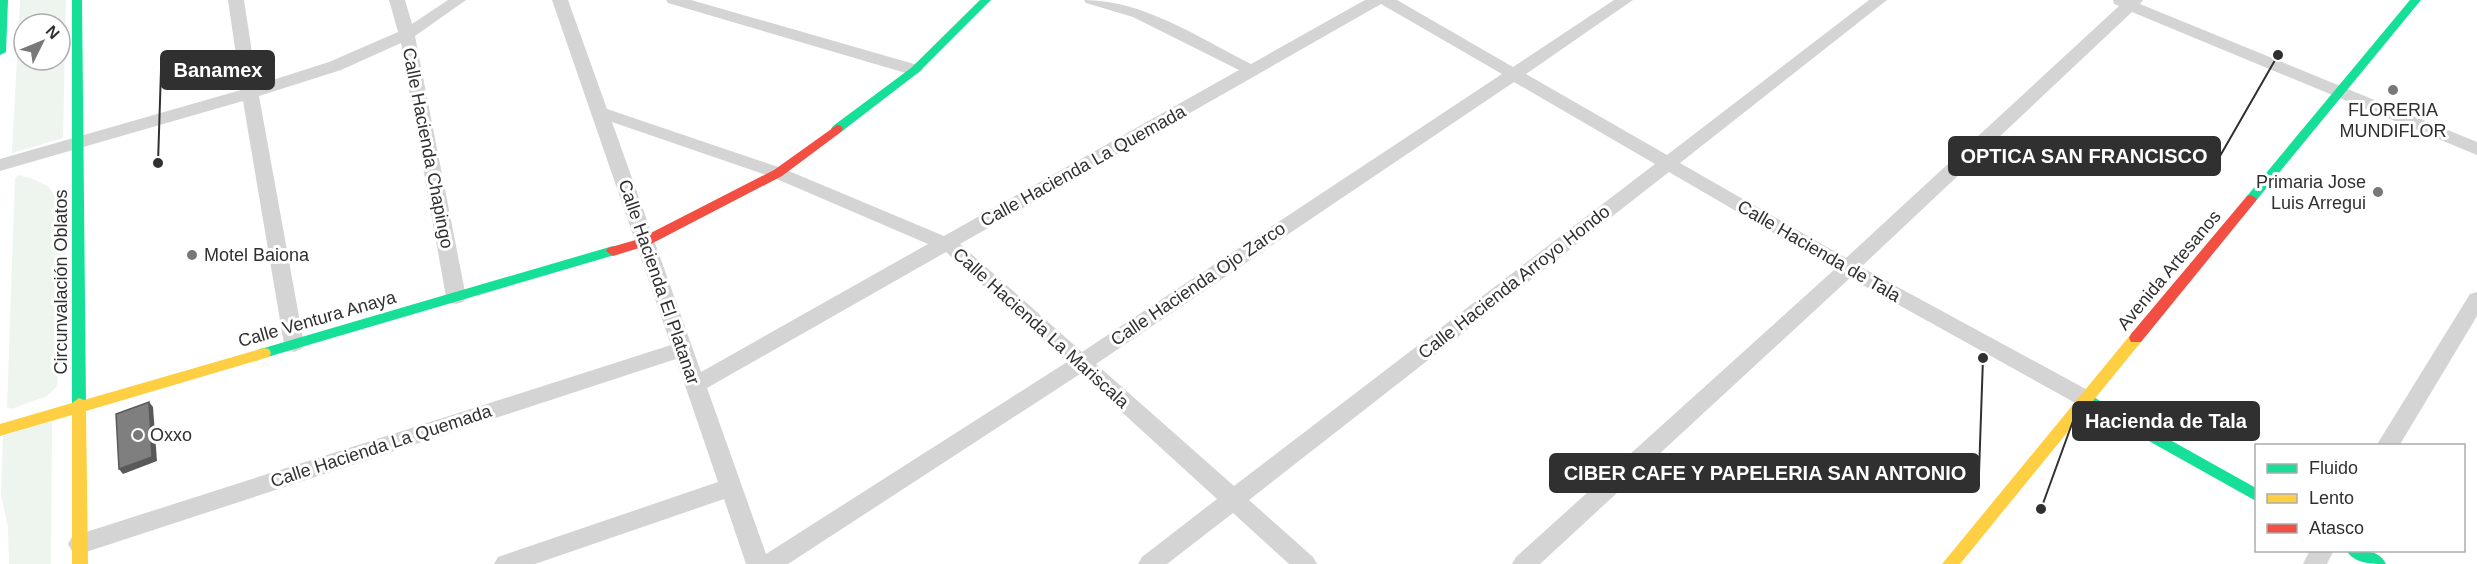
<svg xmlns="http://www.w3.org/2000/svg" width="2477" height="564" font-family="Arial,sans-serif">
	<rect width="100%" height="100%" fill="#fff"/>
	<g fill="#edf5ee" fill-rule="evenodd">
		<path d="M20,0H66L63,138L12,153ZM24,24H60V60H24Z"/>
		<polygon points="19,175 33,179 48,186 68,217 57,386 47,396 11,409 7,407 15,178"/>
		<polygon points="52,421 51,564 9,564 8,527 1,495 3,436"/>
	</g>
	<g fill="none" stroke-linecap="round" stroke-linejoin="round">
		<g fill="#d4d4d4" fill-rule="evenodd">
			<polygon points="228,0 244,0 257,85 329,62 398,32 389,0 405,0 412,24 448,0 466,0 415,36 466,297 463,302 456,304 449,302 446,297 401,43 341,70 259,96 304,344 301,349 294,352 287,349 284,344 243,101 0,171 0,159 241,90"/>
			<path d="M552,0H568L607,109L784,169L944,236L1239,70L1133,17L1086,3L1084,0C1144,0 1199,38 1251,64L1365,0H1397L1513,67L1614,0H1633L1526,74L1667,155L1869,0H1887L1680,163L1846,258L2119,6L2114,4L2113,0H2143L2140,4L2477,142V155L2132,12L1861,267L2093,393L2097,399L2093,405L2086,407L2079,405L1850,278L1540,564H1512L1516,557L1835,269L1669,172L1249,500L1313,557L1317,564H1289L1233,513L1167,564H1138L1142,557L1217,499L1080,374L788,564H746L724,499L535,564H494L498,557L718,482L676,359L80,554L72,551L68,544L72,537L80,534L671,345ZM1381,4L1502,74L1082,352L960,244ZM1514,82L1655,164L1234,486L1096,364ZM612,122L772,177L928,244L701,372ZM946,252L1067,362L766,554L707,388Z"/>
			<polygon points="666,0 691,0 921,66 923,70 915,75 909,74 668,3"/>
			<polygon points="2477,292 2477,316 2399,446 2376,446 2470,294"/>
			<polygon points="2310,550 2334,550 2327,564 2303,564"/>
		</g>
		<g fill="#16e098" fill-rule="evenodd">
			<polygon points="0,0 8,0 6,52 0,55"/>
			<polygon points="72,0 82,0 86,404 84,408 74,408 72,404"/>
			<polygon points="980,0 991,0 919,72 841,132 833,132 831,129 833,126 911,68"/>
			<polygon points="2410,0 2421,0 2255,202 2247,202 2245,199 2247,196"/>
			<polygon points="613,246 618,248 620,251 618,254 264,358 259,357 257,353 259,349 264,348"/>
			<polygon points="2086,393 2256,488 2256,501 2081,403 2079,399 2081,395"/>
			<path d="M2346,550C2361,550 2379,549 2386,564C2372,564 2354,564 2346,550Z"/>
		</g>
		<g fill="#ffcf43" fill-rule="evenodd">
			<polygon points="2136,333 2141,334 2143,338 2141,342 1960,564 1942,564 2131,334"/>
			<polygon points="264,348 269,349 271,353 269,357 86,411 88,564 72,564 72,415 0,436 0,424 72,403 79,398 84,400"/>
		</g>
		<g fill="#f24e42" fill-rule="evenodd">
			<polygon points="837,125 841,126 843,129 841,132 782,176 649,245 613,256 606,251 608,248 639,239 774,170"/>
			<polygon points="2251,195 2257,199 2255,202 2141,342 2131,342 2129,338 2131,334 2247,196"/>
		</g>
	</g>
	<polygon fill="#595959" points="149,402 153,407 157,461 123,474 119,469"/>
	<polygon fill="#7f7f7f" stroke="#595959" stroke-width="1.5" points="149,402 152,457 119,469 116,414"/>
	<g fill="#787878" stroke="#fff" stroke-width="2">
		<circle cx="2393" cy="90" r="6"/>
		<circle cx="2378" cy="192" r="6"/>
		<circle cx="192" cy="255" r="6"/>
		<circle cx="138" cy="435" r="6"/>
	</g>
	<g text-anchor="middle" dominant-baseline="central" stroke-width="6" stroke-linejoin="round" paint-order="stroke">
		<g font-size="18" fill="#303030" stroke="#fff" text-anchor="start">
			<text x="2393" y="110" text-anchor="middle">FLORERIA<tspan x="2393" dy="21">MUNDIFLOR</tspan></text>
			<text x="2366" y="182" text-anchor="end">Primaria Jose<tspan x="2366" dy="21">Luis Arregui</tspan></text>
			<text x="204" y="255">Motel Baiona</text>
			<text x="150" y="435">Oxxo</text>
		</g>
		<g font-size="18" fill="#303030" stroke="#fff">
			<text transform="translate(428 148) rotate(79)">Calle Hacienda Chapingo</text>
			<text transform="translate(1083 166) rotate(-29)">Calle Hacienda La Quemada</text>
			<text transform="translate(1819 251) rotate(30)">Calle Hacienda de Tala</text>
			<text transform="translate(2169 270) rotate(-50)">Avenida Artesanos</text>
			<text transform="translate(61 282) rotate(-90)">Circunvalación Oblatos</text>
			<text transform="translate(659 282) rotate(71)">Calle Hacienda El Platanar</text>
			<text transform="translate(1514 282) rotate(-38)">Calle Hacienda Arroyo Hondo</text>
			<text transform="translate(1198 284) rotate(-34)">Calle Hacienda Ojo Zarco</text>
			<text transform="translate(317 319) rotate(-16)">Calle Ventura Anaya</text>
			<text transform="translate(1041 328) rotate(42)">Calle Hacienda La Mariscala</text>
			<text transform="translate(381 446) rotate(-18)">Calle Hacienda La Quemada</text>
		</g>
	</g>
	<path fill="none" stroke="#303030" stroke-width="2" d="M158 163L161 70M2278 55L2220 156M2041 509L2073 421M1983 358L1979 473"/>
	<g fill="#303030" stroke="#fff" stroke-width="2">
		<circle cx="158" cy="163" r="6"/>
		<circle cx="2278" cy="55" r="6"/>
		<circle cx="2041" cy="509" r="6"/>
		<circle cx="1983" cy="358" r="6"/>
	</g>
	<g fill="#303030" stroke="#303030" stroke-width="2">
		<rect x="161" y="51" width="113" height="38" rx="6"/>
		<rect x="1949" y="137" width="271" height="38" rx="6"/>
		<rect x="2073" y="402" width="186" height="38" rx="6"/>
		<rect x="1550" y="454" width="429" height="38" rx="6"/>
	</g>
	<g font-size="20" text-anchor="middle" font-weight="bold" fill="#fff">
		<text x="218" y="77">Banamex</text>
		<text x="2084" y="163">OPTICA SAN FRANCISCO</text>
		<text x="2166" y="428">Hacienda de Tala</text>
		<text x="1765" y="480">CIBER CAFE Y PAPELERIA SAN ANTONIO</text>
	</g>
	<rect x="2255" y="444" width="210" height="108" fill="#ffffff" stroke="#acacac" stroke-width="1.5"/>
	<rect x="2267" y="464" width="30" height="9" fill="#16e098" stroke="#acacac" stroke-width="1.5"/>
	<text x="2309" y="474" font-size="18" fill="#303030">Fluido</text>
	<rect x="2267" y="494" width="30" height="9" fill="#ffcf43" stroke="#acacac" stroke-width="1.5"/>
	<text x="2309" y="504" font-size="18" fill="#303030">Lento</text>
	<rect x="2267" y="524" width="30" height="9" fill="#f24e42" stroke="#acacac" stroke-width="1.5"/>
	<text x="2309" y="534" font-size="18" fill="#303030">Atasco</text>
	<g transform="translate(42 42) rotate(47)"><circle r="28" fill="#ffffff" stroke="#acacac" stroke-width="1.5"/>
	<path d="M0-4.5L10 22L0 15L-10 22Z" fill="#787878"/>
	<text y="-9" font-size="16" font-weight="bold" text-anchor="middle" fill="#303030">N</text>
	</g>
</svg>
